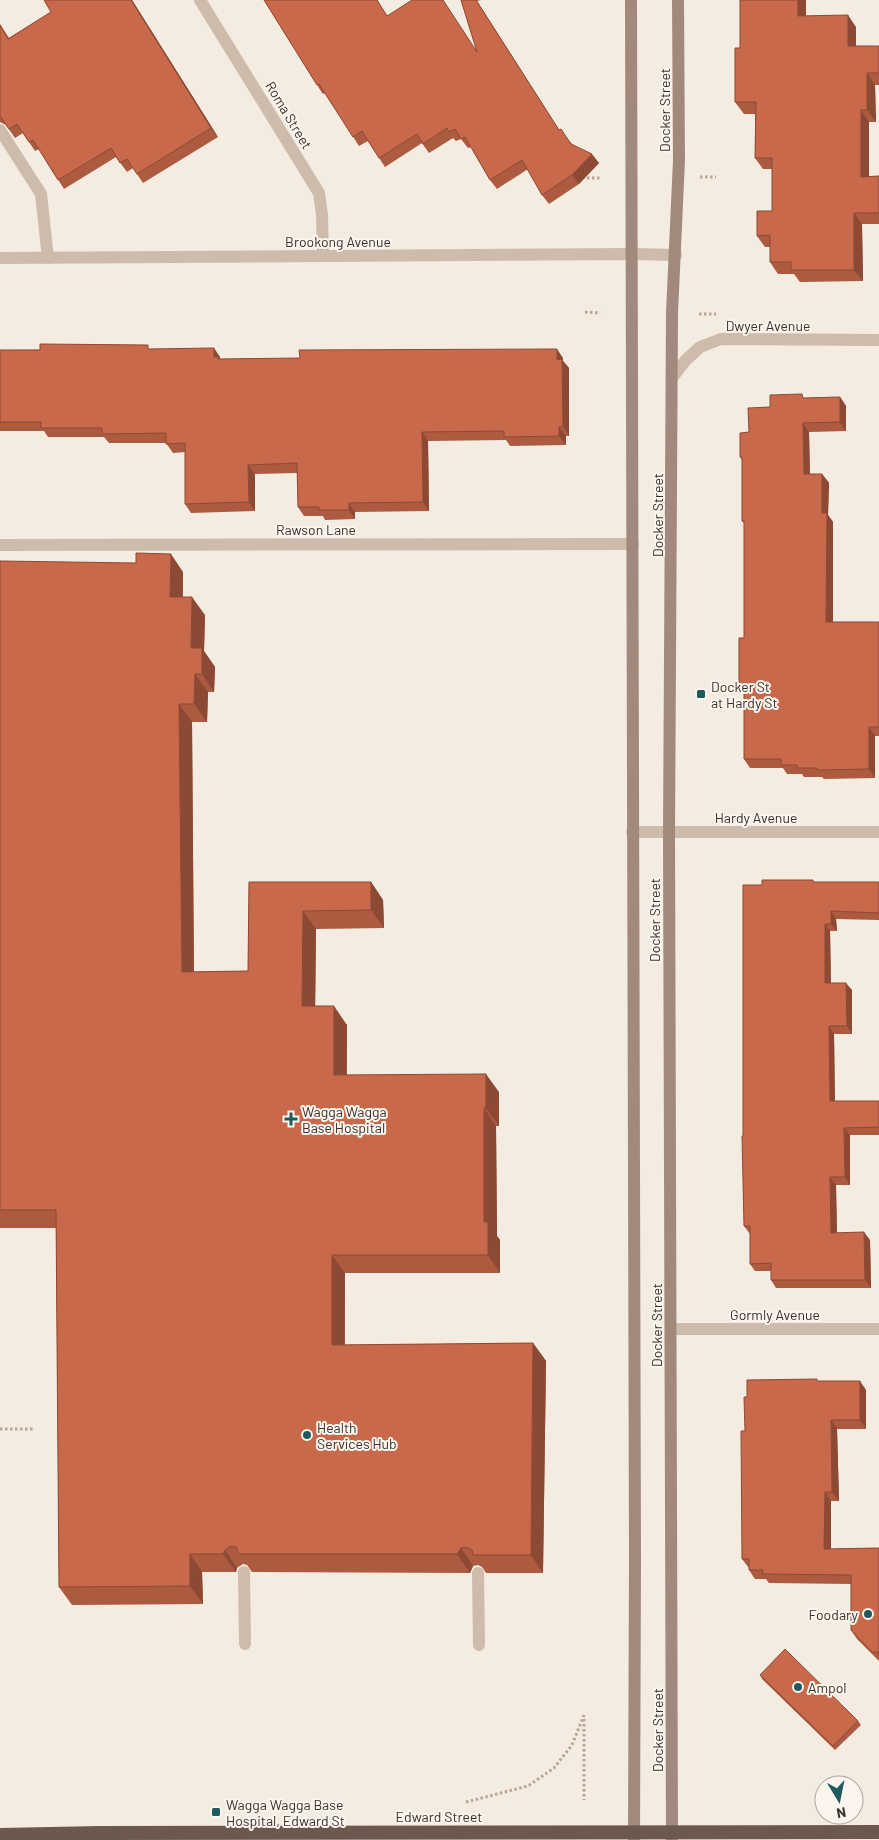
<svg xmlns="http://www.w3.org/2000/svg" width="879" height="1840" font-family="Barlow,sans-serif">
	<rect width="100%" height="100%" fill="#f4ebe1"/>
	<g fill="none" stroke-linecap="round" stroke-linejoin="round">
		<g stroke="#b9a596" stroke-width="3" stroke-dasharray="2.5 2.5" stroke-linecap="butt">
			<polyline points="700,177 716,177"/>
			<polyline points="587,178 602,178"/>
			<polyline points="585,312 600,313"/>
			<polyline points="699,314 716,314"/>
			<polyline points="0,1429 35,1429"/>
			<polyline points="584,1719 584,1800"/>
			<polyline points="466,1802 528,1786 554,1768 572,1745 584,1715"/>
		</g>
		<g stroke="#cdbbac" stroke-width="12">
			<polyline points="0,130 41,194 48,258"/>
			<polyline points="0,545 633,544"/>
			<polyline points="244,1572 245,1644"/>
			<polyline points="478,1573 479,1645"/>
		</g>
		<g stroke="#cdbbac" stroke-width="12">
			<polyline points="200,0 319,193 322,215 323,255"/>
			<polyline points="0,258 632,254 676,255"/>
			<polyline points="672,378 685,361 700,347 721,339 879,340"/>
			<polyline points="632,832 879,832"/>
			<polyline points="671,1329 879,1329"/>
		</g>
		<g stroke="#a18a7d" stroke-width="12">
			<polyline points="631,0 635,1560 634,1840"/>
			<polyline points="672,1840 669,832 672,313 679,160 678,0"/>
		</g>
		<polyline stroke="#6c584f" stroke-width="14" points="0,1835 101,1833 879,1832"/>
	</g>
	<g fill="#ac5a40">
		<polygon points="44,0 132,0 218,137 143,183 133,168 127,172 116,157 64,189 39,149 35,151 23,133 15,138 6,125 0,122 0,24 9,38 51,12"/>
		<polygon points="264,0 377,0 387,16 477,50 461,0 481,0 477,1 559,130 572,144 599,163 579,184 549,204 542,195 528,169 497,189 490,180 471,147 468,148 461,139 456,141 453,138 429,153 422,143 385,167 368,141 359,146 325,93 323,94 317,85"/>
		<polygon points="806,16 856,27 856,46 879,46 879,85 875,85 876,122 869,122 869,177 879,176 879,224 862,224 863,281 800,282 794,274 778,274 770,262 770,247 765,247 757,236 772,211 772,169 763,169 755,158 755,114 744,114 735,102 740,48"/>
		<polygon points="151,349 220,357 220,359 563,358 563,361 569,368 569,436 566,436 566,445 510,446 506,440 428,441 429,511 355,512 355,519 325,520 323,516 304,516 298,507 297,473 255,474 255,511 191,513 185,504 185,452 173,453 166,443 109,443 104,437 48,437 44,431 0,431 0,350"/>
		<polygon points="840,397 846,406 846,431 809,432 810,474 822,474 829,483 828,515 833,522 833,622 879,622 879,736 875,736 875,778 824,779 822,777 804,777 802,774 787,774 783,768 750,768 744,759 744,693 739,686 744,638 744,523 742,521 742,460 740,457 749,432 770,407 805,398"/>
		<polygon points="0,561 183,572 183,597 205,615 204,651 215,667 214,692 208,692 207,722 192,722 194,972 248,971 249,882 371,882 383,900 384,928 316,929 315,1006 347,1025 347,1075 499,1092 499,1126 496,1126 497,1236 500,1240 500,1273 345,1273 345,1345 533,1343 546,1361 543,1573 486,1573 482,1567 478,1565 473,1566 470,1573 252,1572 247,1565 243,1564 237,1568 236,1572 202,1572 203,1604 72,1605 59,1587 56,1228 0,1228"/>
		<polygon points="815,882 879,882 879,920 836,919 837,931 830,931 831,983 852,990 852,1034 834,1034 835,1101 879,1101 879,1135 850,1135 850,1185 836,1185 837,1233 870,1240 871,1288 776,1288 771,1280 771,1271 755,1271 750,1264 750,1234 744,1226 743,1136 762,885"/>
		<polygon points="819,1381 866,1390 866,1429 837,1429 839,1501 831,1501 831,1549 879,1548 879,1661 857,1639 851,1630 851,1584 769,1583 766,1579 755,1579 749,1570 749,1568 742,1559 745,1431 747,1397"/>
		<polygon points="760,1675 858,1721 861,1725 835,1750 762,1679"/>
	</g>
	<g fill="#8c4a34">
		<polygon points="131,0 132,0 218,137 211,128"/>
		<polygon points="798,0 806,0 806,27 798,16"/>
		<polygon points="848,15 856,27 856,58 848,46"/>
		<polygon points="867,73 875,85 876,122 867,110"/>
		<polygon points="861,110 869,122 869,188 861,177"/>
		<polygon points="592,154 599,163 579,184 572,175"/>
		<polygon points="854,213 862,224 863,281 854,270"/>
		<polygon points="214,348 220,357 220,361 214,357"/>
		<polygon points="557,349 563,358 563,361 569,368 569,436 563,426 557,360"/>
		<polygon points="840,397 846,406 846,431 840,422"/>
		<polygon points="803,423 809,432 810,483 804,474"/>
		<polygon points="559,427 566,436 566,445 559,436"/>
		<polygon points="422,432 428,441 429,511 423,502"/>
		<polygon points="248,465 255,474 255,511 249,502"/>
		<polygon points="822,474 829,483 828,515 833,522 833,631 826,622 822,513"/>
		<polygon points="349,503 355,512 355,519 349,510"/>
		<polygon points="171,554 183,572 182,615 170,597"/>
		<polygon points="192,597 205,615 204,651 215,667 214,692 202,674 191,648"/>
		<polygon points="195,674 208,692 207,722 194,704"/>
		<polygon points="179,704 192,722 194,990 182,972"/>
		<polygon points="869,727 875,736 875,778 869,769"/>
		<polygon points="371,882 383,900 384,928 371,910"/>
		<polygon points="303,911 316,929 315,1024 302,1006"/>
		<polygon points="831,911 836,919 837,931 831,924"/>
		<polygon points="825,924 830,931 831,991 825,983"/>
		<polygon points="846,983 852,990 852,1034 847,1026"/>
		<polygon points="334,1006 347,1025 346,1093 334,1075"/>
		<polygon points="829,1026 834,1034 835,1109 830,1101"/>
		<polygon points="486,1074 499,1092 499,1126 486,1108"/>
		<polygon points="484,1108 496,1126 497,1236 500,1240 500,1273 488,1255 484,1222"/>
		<polygon points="844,1128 850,1135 850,1185 845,1177"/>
		<polygon points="830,1177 836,1185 837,1240 831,1233"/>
		<polygon points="864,1232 870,1240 871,1288 865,1280"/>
		<polygon points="332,1255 345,1273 344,1363 332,1345"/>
		<polygon points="533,1343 546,1361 543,1573 531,1555"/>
		<polygon points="860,1381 866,1390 866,1429 860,1420"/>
		<polygon points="831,1420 837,1429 839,1501 832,1492"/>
		<polygon points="825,1492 831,1501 831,1558 824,1549"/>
		<polygon points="461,1548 473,1566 470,1573 457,1554"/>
		<polygon points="225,1550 237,1568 236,1572 223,1554"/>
		<polygon points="190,1554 202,1572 203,1604 190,1586"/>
	</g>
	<g fill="#c8694b" stroke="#8c4a34">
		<polygon points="44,0 131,0 211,128 137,174 127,159 120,163 111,148 58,180 33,140 29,142 17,124 9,129 0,116 0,25 8,39 51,12"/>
		<polygon points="264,0 377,0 387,16 412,0 443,0 477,52 461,0 476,0 559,130 561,129 571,144 592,154 572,175 542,195 522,160 490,180 465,137 461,139 455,129 449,132 447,128 423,144 417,134 379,158 362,131 353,137 319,84 317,85"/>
		<polygon points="740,0 798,0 798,16 848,15 848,46 879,46 879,73 867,73 867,110 861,110 861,177 879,176 879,213 854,213 854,270 791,270 791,262 770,262 770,235 757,236 757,211 772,211 772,158 755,158 756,102 735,102 735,48 740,48"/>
		<polygon points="40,344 148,345 148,349 214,348 214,357 218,357 218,359 300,358 299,350 557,349 557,360 562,359 563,426 559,427 559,436 504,437 504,431 422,432 423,502 349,503 349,510 319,510 319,507 298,507 297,463 248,465 249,502 185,504 185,443 166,444 166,433 102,434 102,428 41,428 41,422 0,422 0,350 40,350"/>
		<polygon points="802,394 803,398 840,397 840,422 803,423 804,474 822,474 822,513 827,513 826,622 879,622 879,727 869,727 869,769 817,770 817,768 797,768 797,765 781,765 781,759 744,759 744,686 739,686 739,638 744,638 744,521 742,521 742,457 740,457 740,433 749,432 748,408 770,407 770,395"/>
		<polygon points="136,553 171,554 170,597 192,597 191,648 202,648 202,674 195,674 194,704 179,704 182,972 248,971 249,882 371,882 371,910 303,911 302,1006 334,1006 334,1075 486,1074 486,1108 484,1108 484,1222 488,1222 488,1255 332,1255 332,1345 533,1343 531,1555 473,1555 472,1550 466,1547 461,1548 457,1554 239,1554 236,1547 231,1546 225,1550 223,1554 190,1554 190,1586 59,1587 56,1210 0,1210 0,561 136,563"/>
		<polygon points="762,880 813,880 813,882 879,882 879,913 831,911 831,924 825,924 825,983 846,983 847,1026 829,1026 830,1101 879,1101 879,1127 844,1128 845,1177 830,1177 831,1233 864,1232 865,1280 771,1280 771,1263 750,1264 750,1226 744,1226 742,1136 743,1136 743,885 762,885"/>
		<polygon points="817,1379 817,1381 860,1381 860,1420 831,1420 832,1492 825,1492 824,1549 879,1548 879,1652 872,1652 851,1630 851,1575 762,1574 763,1570 749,1570 749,1559 742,1559 741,1431 745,1431 744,1397 747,1397 747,1380"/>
		<polygon points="785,1649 858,1721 833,1746 760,1675"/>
	</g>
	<g fill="#1f5a5e" stroke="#fbf5ee" stroke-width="2">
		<rect x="696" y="689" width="10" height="10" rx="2.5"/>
		<path d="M288.5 1111.5h5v5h5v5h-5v5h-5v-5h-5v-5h5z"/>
		<circle cx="307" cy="1435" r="5"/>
		<circle cx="868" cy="1614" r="5"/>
		<circle cx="798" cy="1687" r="5"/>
		<rect x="211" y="1807" width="10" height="10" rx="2.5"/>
	</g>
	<g text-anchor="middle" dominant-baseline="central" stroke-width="4" stroke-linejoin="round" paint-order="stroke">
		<g font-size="14" fill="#3b302b" stroke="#fbf5ee">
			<text transform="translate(664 110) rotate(-90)">Docker Street</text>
			<text transform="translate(289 115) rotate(59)">Roma Street</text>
			<text x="338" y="241">Brookong Avenue</text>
			<text x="768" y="325">Dwyer Avenue</text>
			<text transform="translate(657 515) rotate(-90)">Docker Street</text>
			<text x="316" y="529">Rawson Lane</text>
			<text x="756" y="817">Hardy Avenue</text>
			<text transform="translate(654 920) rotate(-90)">Docker Street</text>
			<text x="775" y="1314">Gormly Avenue</text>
			<text transform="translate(656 1325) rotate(-90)">Docker Street</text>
			<text transform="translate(657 1730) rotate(-90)">Docker Street</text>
			<text x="439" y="1816">Edward Street</text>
		</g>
		<g font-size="14" fill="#3b302b" stroke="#fbf5ee" text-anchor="start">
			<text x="711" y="686">Docker St<tspan x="711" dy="16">at Hardy St</tspan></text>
			<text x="302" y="1111">Wagga Wagga<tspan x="302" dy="16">Base Hospital</tspan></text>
			<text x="317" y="1427">Health<tspan x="317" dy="16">Services Hub</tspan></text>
			<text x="858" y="1614" text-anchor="end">Foodary</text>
			<text x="808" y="1687">Ampol</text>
			<text x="226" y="1804">Wagga Wagga Base<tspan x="226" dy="16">Hospital, Edward St</tspan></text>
		</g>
	</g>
	<g transform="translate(839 1800) rotate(170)"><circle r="24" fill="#fbf5ee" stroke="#aea6a0"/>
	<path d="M0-4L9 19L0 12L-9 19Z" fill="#1f5a5e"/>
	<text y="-8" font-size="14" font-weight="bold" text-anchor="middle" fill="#3b302b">N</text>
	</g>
</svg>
